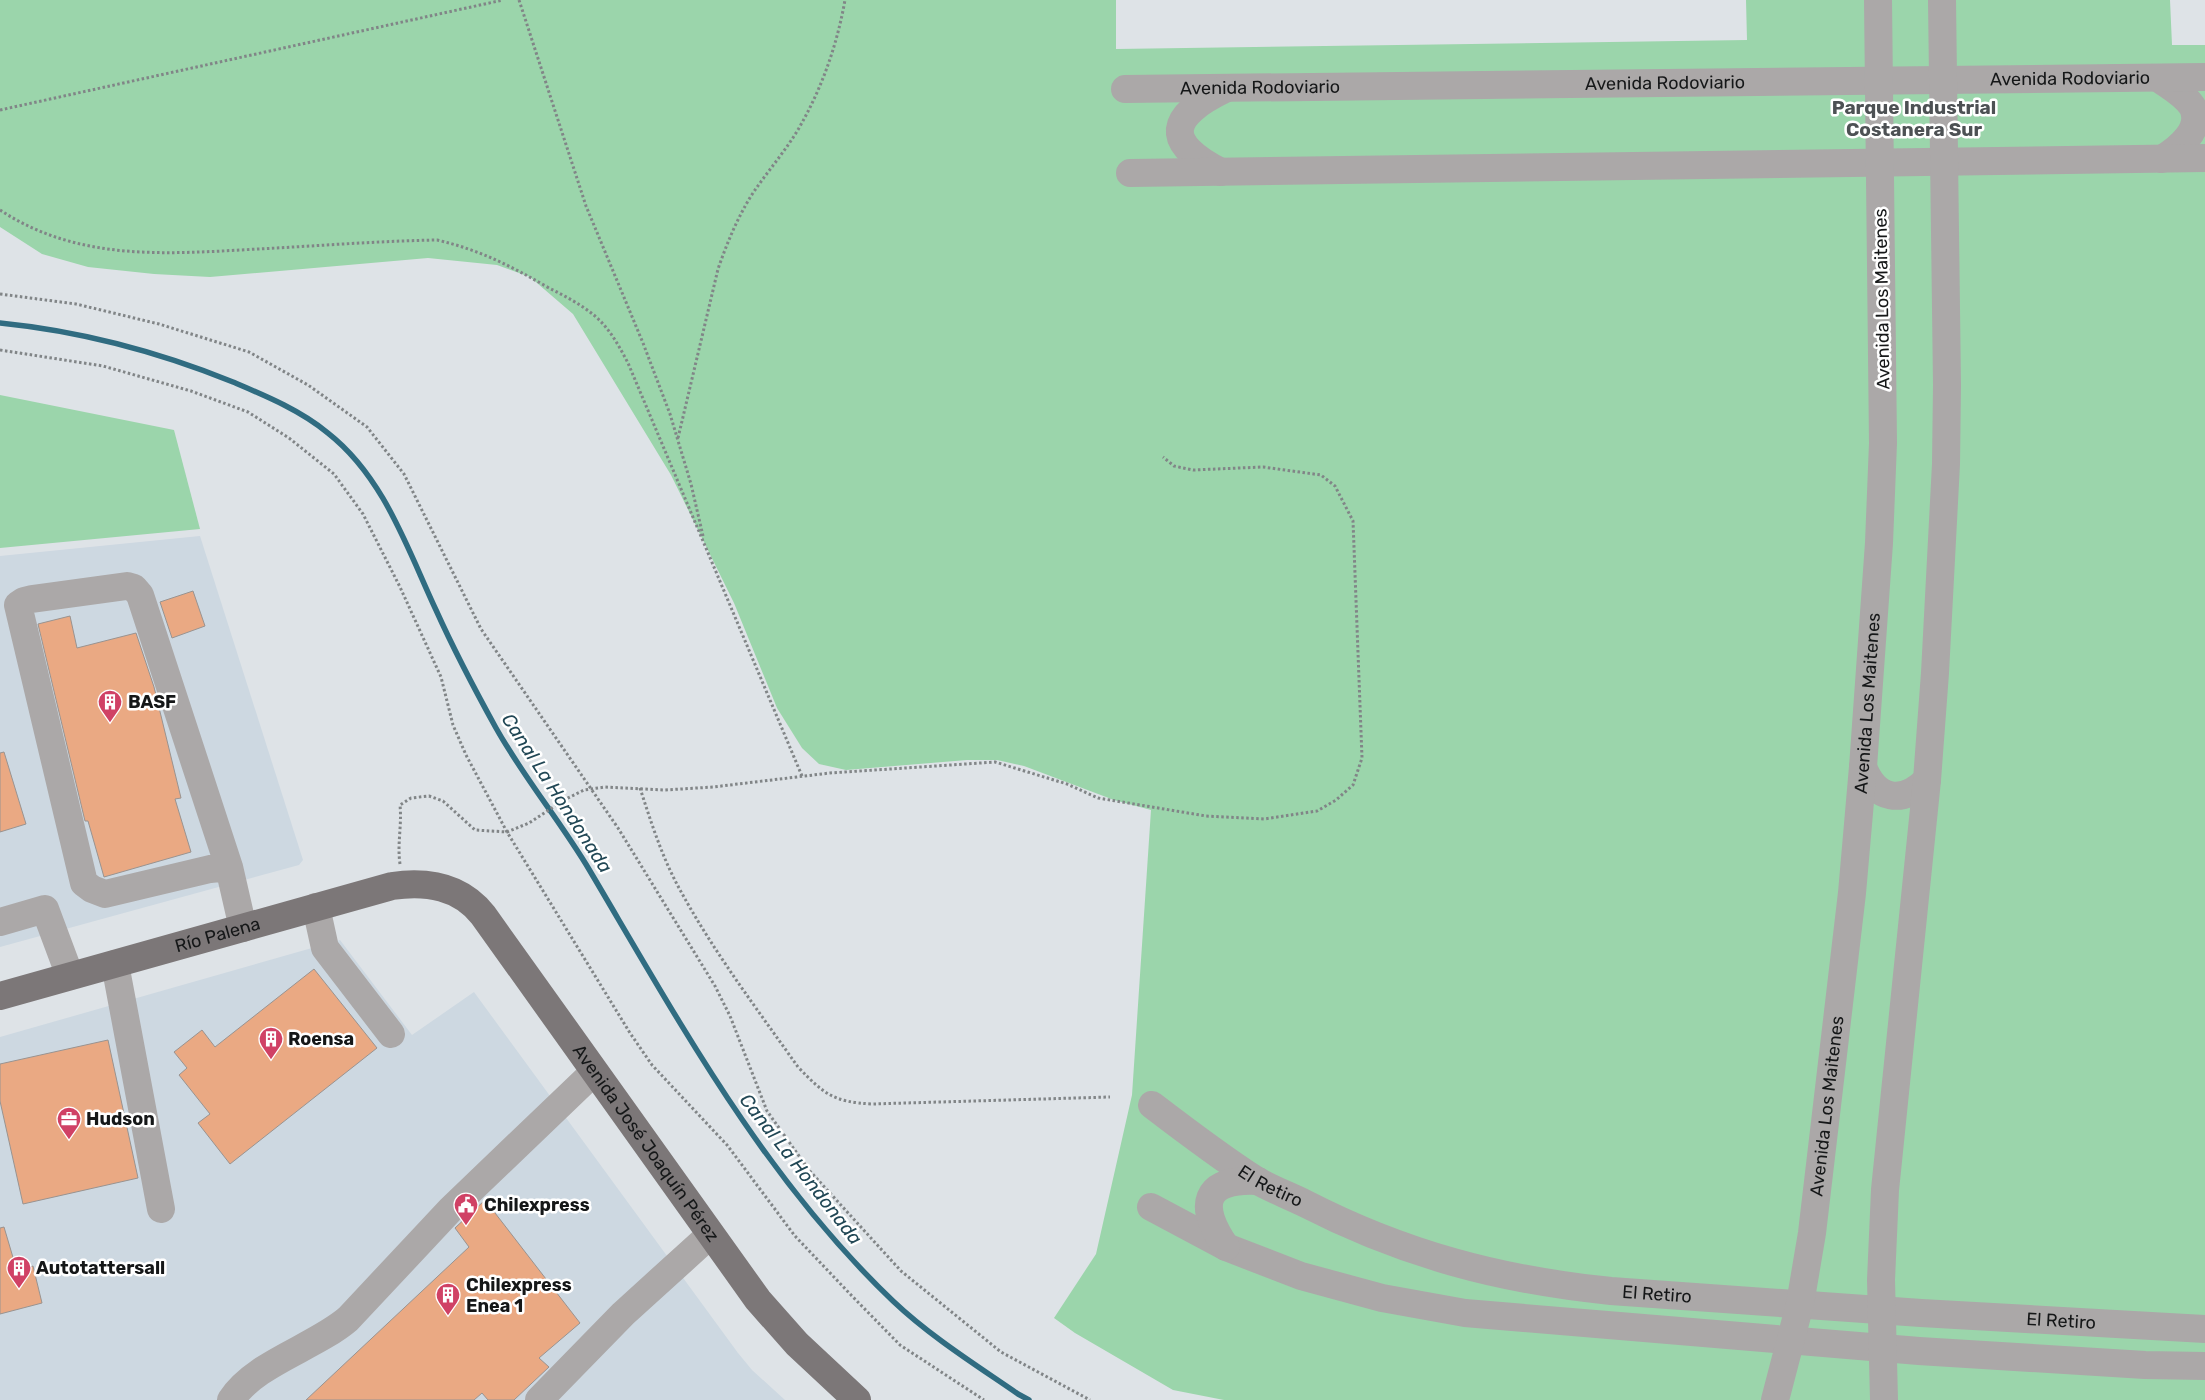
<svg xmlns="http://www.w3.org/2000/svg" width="2205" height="1400" font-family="Rubik,sans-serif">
	<rect width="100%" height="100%" fill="#dee3e7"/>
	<g fill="#cdd8e1">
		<polygon points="200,536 303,860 299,865 0,947 0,556"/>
		<polygon points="340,940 412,1035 474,992 738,1353 752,1370 785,1400 0,1400 0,1037"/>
	</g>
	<g fill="#9bd5ab">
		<polygon points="0,0 1116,0 1116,49 1747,40 1746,0 2170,0 2172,45 2205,45 2205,1400 1224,1400 1173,1390 1075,1333 1054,1318 1096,1254 1132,1095 1151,810 1114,800 1024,766 997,760 967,760 846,770 819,764 802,748 777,708 734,603 671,475 573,314 530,277 497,265 428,258 210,277 154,274 88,267 42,254 0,227"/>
		<polygon points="0,395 174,430 200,529 0,548"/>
	</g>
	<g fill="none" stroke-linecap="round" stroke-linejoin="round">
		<path stroke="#306c81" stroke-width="5.5" d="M0,323C80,331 159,352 233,382C266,396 300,410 328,433C384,477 407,548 436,610C454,650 475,690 496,728C524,778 561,822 590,871C680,1023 764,1178 893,1301C931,1337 976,1365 1018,1394L1029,1400"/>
	</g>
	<g fill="#eaa983" stroke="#999390">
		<polygon points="193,591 205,626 172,638 160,602"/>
		<polygon points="70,616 77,648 136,633 154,687 181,798 175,799 191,852 104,877 88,821 85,821 38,624"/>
		<polygon points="4,752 26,824 0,832 0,753"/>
		<polygon points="314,969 377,1048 230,1164 198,1123 210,1114 179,1075 187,1068 174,1052 202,1030 215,1047"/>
		<polygon points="108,1040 138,1178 23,1204 0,1101 0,1064"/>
		<polygon points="485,1200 580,1323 539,1358 549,1367 514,1400 488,1400 482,1393 474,1400 306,1400 469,1247 455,1228"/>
		<polygon points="4,1227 17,1271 33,1266 42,1303 0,1314 0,1228"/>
	</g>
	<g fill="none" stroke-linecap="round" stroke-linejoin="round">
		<g stroke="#818587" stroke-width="3" stroke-dasharray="2.5 2.5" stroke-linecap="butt">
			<polyline points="519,0 586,206 643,343 670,414 691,484 703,536"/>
			<polyline points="0,110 503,0"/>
			<path d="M0,210C79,262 167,254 258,249C317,246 377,241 437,240C480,250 511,266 549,288C565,296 582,305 595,316C610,329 619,346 628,363L802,776"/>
			<polyline points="0,294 76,304 159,324 249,352 308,385 367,427 404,474 481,629 618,828 715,986 730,1016 767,1111 809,1170 901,1271 1001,1352 1090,1400"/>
			<polyline points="0,350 103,366 191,391 248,412 289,438 334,474 363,514 400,587 441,677 453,725 466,755 507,832 630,1033 652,1065 727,1145 795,1236 852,1296 900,1345 984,1400"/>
			<path d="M678,438L718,269C727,243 737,219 751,196C766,173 785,152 799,128C822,88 837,45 845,0"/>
			<path d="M640,788C651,822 662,857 679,888C713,951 757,1009 798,1067C824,1094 833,1102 872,1104L1110,1097"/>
			<path d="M400,864C397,844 402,826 400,805L411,798L429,796L443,801L475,830L507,832L529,823L564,800L584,790L605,787L665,790L713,787L830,773L995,762L1067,784L1098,798L1206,816L1264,819L1317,811L1336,800L1353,785L1362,758L1353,521L1335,486L1321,475L1263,467L1193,470L1174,466L1163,457"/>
		</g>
		<g stroke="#aba8a8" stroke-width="28">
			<path d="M2158,78C2169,86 2184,94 2192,106C2205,128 2178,149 2162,159"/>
			<path id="s1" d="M1125,89L2205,77"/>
			<path d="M1221,172C1162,142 1169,116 1225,89"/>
			<polyline points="1130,173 2205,158"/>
			<path d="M1863,767C1876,800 1902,805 1927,780"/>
			<polyline points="229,867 140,595 134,588 127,586 32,599 24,601 18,605 84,883 92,889 105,894 210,869 229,867 243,928"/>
			<polyline points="316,907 325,948 391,1034"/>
			<polyline points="0,922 45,909 70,976"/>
			<polyline points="115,964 161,1209"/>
			<path id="s2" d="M1152,1105C1186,1131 1220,1157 1256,1180C1271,1189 1288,1195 1304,1203C1403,1254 1500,1280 1611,1291L1921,1313L2205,1329"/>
			<polyline points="1151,1207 1226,1247 1301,1276 1382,1298 1465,1313 1919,1351 2145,1365 2205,1366"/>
			<path d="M1226,1247C1197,1206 1203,1178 1258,1181"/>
			<path d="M231,1400C255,1363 314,1348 348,1319L451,1209L594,1072"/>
			<polyline points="539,1400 623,1314 710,1235"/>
			<path id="s3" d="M1775,1400L1800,1304L1812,1233L1852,893L1863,767L1879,543L1883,443L1878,0"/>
			<polyline points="1884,1400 1881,1280 1885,1190 1927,780 1935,673 1946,464 1947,385 1942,0"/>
		</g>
		<path stroke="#7c7778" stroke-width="28" id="s4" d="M0,996L392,886C427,881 460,886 483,915L758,1300L797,1344L857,1400"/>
	</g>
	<defs>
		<symbol id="building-pin" viewBox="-11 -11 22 30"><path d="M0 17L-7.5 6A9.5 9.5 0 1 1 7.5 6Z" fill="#d04165" stroke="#fff"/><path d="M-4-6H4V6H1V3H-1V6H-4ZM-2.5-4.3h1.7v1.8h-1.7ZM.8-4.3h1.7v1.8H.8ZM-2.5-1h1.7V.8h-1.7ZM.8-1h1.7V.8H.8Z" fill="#fff"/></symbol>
		<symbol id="office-pin" viewBox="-11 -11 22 30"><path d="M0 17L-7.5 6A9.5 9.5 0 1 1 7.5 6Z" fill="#d04165" stroke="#fff"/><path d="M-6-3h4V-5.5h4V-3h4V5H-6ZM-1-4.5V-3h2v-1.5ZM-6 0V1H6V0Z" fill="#fff"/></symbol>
		<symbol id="civic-pin" viewBox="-11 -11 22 30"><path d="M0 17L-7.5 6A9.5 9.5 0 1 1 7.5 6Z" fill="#d04165" stroke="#fff"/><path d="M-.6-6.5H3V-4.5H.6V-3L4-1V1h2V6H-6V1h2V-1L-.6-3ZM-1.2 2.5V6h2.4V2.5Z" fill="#fff"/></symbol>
	</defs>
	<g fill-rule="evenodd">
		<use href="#building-pin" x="96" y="688" width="28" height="38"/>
		<use href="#building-pin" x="257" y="1025" width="28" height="38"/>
		<use href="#office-pin" x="55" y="1105" width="28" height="38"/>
		<use href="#civic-pin" x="452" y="1191" width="28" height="38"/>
		<use href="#building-pin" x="5" y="1254" width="28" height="38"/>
		<use href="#building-pin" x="434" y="1281" width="28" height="38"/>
	</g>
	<g text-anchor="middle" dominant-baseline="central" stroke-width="5" stroke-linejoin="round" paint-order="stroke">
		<g font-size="18" fill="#151718" stroke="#fff">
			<text stroke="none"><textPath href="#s1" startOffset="945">Avenida Rodoviario</textPath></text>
			<text stroke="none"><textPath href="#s1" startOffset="540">Avenida Rodoviario</textPath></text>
			<text stroke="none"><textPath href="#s1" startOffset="135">Avenida Rodoviario</textPath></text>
			<text transform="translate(1882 299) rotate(-91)">Avenida Los Maitenes</text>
			<text stroke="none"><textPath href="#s3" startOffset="704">Avenida Los Maitenes</textPath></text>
			<text stroke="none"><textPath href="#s4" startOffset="226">Río Palena</textPath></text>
			<text stroke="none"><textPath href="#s3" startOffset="299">Avenida Los Maitenes</textPath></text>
			<text stroke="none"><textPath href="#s4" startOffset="788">Avenida José Joaquín Pérez</textPath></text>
			<text stroke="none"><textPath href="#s2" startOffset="144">El Retiro</textPath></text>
			<text stroke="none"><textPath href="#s2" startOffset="549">El Retiro</textPath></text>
			<text stroke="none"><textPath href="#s2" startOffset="954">El Retiro</textPath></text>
		</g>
		<g font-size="18" font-weight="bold" fill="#151718" stroke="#fff" text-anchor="start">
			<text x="128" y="702">BASF</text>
			<text x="288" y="1039">Roensa</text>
			<text x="86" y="1119">Hudson</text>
			<text x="484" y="1205">Chilexpress</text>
			<text x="36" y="1268">Autotattersall</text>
			<text x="466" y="1285">Chilexpress<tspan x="466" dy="21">Enea 1</tspan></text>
		</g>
		<g font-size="19" font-weight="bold" fill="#4d5154" stroke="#fff">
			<text x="1914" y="107">Parque Industrial<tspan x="1914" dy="22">Costanera Sur</tspan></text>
		</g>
		<g font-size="19" font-style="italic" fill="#214755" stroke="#fff">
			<text transform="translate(557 793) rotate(57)">Canal La Hondonada</text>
			<text transform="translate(801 1169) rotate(52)">Canal La Hondonada</text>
		</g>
	</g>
</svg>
